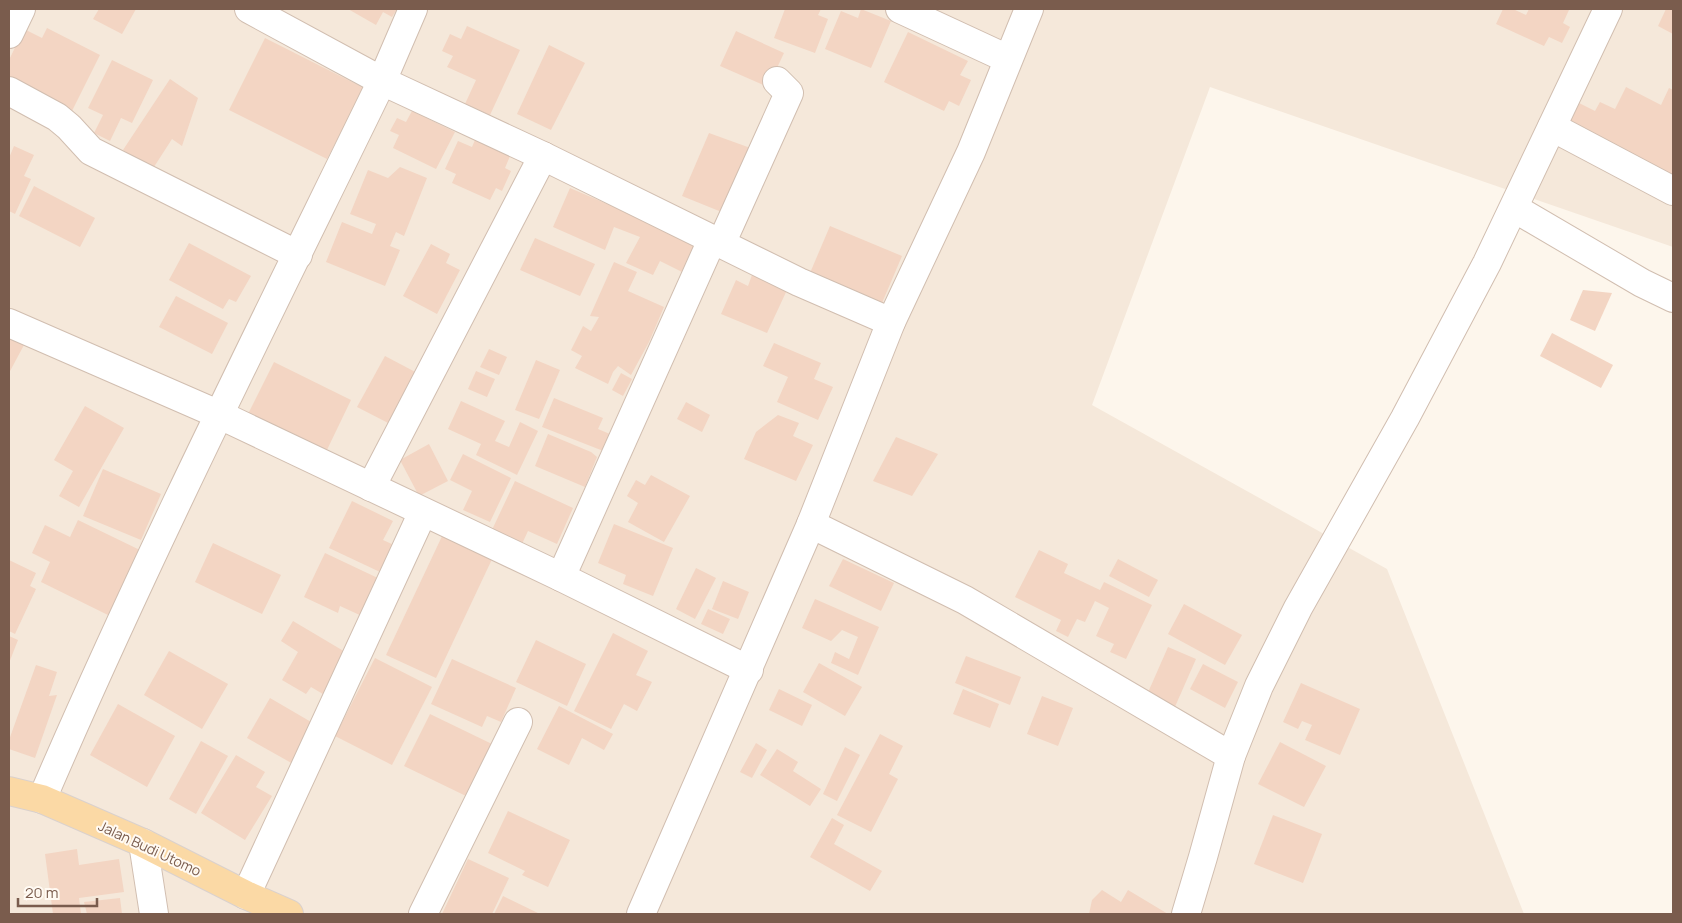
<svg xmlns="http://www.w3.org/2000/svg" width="1682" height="923" font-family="Manrope,sans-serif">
	<rect width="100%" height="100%" fill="#fdf6ec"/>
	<polygon fill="#f5e8da" points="9,9 1673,9 1673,247 1210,87 1092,405 1387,569 1524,914 9,914"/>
	<g fill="#f3d5c3">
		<polygon points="99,9 136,9 122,34 93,19"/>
		<polygon points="348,9 397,9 392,17 383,12 376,25"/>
		<polygon points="785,9 821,9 818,15 828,19 815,53 774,38"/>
		<polygon points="861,9 891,21 871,68 825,49 841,11 858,18"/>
		<polygon points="1503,9 1513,9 1526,15 1529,9 1565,9 1569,10 1563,23 1570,27 1562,43 1549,37 1544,46 1496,24"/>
		<polygon points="1666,9 1673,9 1673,34 1658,26"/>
		<polygon points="467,26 520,50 490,115 465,104 476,80 447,67 453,56 442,51 450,34 461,39"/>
		<polygon points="47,28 100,55 71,113 9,82 9,60 24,29 42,38"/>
		<polygon points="736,31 784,53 768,87 720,66"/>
		<polygon points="908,32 968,61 960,75 971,80 959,106 949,101 944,111 884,82"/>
		<polygon points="265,38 364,88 327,159 229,110"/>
		<polygon points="549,45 585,63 551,130 517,114"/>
		<polygon points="112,60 153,80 132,123 121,118 110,141 94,133 103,115 88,108"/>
		<polygon points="170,79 198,98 182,146 172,139 152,170 123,150"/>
		<polygon points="1626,87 1661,105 1669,88 1673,90 1673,181 1563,128 1577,102 1595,111 1600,102 1615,109"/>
		<polygon points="412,111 455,132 436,169 393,148 399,135 390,131 397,118 406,122"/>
		<polygon points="709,133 756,150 729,215 682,196"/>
		<polygon points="475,140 510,156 505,168 511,171 502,191 496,188 490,200 452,183 456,174 445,169 458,141 472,147"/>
		<polygon points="14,146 34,155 24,176 31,179 15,214 9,211 9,158"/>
		<polygon points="400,167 427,178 404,236 396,232 390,246 400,250 385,286 326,262 342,222 372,234 376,224 350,214 368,170 388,178"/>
		<polygon points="34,186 95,218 80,247 19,216"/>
		<polygon points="570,188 647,221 695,245 682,272 660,261 653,275 626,263 640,237 614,227 605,250 553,227"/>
		<polygon points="830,226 902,256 882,303 810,273"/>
		<polygon points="535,238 595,264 580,296 520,270"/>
		<polygon points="189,243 251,276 236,302 229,299 223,309 169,280"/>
		<polygon points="431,244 450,254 446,263 460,270 437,314 403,296"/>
		<polygon points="614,262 637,272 628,291 664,307 649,342 631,375 618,366 613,372 608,384 575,368 582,356 571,350 583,326 591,331 599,317 590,316"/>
		<polygon points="752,275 787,290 767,333 721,314 736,280 748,286"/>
		<polygon points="1583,290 1612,293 1595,331 1570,320"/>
		<polygon points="176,296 228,323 212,354 159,327"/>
		<polygon points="1552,333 1613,365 1601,388 1540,356"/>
		<polygon points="9,336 24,345 9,373"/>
		<polygon points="774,343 821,363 814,379 833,387 818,420 777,402 788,377 763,366"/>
		<polygon points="489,349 507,357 499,375 480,367"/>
		<polygon points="385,356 421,375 394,426 357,407"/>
		<polygon points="536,360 560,370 539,419 515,410"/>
		<polygon points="274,362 351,400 325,454 247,416"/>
		<polygon points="476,371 495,379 487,397 468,389"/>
		<polygon points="621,373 632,379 623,396 612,390"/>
		<polygon points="554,398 603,418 598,429 617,437 611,454 542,427"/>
		<polygon points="461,401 505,421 495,441 509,447 520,422 538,431 517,475 476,455 481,444 448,429"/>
		<polygon points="686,402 710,415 702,432 677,419"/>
		<polygon points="85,406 124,428 79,507 59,496 73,471 54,460"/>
		<polygon points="778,415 799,423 793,436 813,445 796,481 744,459 756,432"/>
		<polygon points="548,434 591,452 597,457 585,487 535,466"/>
		<polygon points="896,437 938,454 912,496 873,481"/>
		<polygon points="429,444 448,481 419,496 400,460"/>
		<polygon points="463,454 511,478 490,522 463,510 472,491 450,480"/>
		<polygon points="103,469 161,494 141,540 83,516"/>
		<polygon points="651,475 690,496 664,542 628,522 638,503 627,496 636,480 645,485"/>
		<polygon points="515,481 573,508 557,544 528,531 521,546 491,532"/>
		<polygon points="352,501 393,521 383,540 394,545 380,572 329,548"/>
		<polygon points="78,520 144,552 112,617 41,582 50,562 32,553 45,525 70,537"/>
		<polygon points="614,524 673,548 653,596 623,584 626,575 598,563"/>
		<polygon points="444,532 494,555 436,678 386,655"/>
		<polygon points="213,543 281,575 262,614 195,582"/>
		<polygon points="1039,550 1068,564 1064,573 1100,590 1104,582 1152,605 1126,659 1110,652 1114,644 1096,636 1109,608 1095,601 1085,622 1077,619 1068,637 1056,631 1061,620 1015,597"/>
		<polygon points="325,553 382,580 364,617 340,606 338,613 304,597"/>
		<polygon points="843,559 894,583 881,611 829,586"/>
		<polygon points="1118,559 1158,580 1149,597 1109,576"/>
		<polygon points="9,560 36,573 30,586 36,589 15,634 9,631"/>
		<polygon points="696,568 716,578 695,619 676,609"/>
		<polygon points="723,581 749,592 738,619 712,609"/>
		<polygon points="815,599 879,627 858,675 831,663 835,652 849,659 858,637 842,630 831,641 802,628"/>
		<polygon points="1184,604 1242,635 1225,665 1168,634"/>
		<polygon points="708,609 730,619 723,634 701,624"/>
		<polygon points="293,621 352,656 328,697 311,687 306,694 282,680 298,652 281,641"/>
		<polygon points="613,633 648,651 636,675 652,682 637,711 624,704 611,729 574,711"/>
		<polygon points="9,636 18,640 9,663"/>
		<polygon points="536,640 586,664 567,706 516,682"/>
		<polygon points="1168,647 1196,659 1174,709 1146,697"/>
		<polygon points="169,651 228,684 202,729 144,695"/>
		<polygon points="966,656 1021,677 1010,705 955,683"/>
		<polygon points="375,658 432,687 392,765 335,736"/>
		<polygon points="452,659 516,688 501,722 487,716 482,727 431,704"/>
		<polygon points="819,663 862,687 845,716 803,692"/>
		<polygon points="1203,664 1238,682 1225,708 1190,689"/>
		<polygon points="36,665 57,672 49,696 57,695 35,758 9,749 9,740"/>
		<polygon points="1301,683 1360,709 1340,755 1305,740 1312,725 1302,721 1298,729 1283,722"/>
		<polygon points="779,689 812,705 802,726 769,710"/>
		<polygon points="963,689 999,704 990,728 953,714"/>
		<polygon points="1042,696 1073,708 1058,746 1027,734"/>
		<polygon points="270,698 318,726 295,765 247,738"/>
		<polygon points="118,704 175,736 147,787 90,755"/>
		<polygon points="559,706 613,734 604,750 582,738 569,765 537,749"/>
		<polygon points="430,714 492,744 466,796 404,766"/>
		<polygon points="880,734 903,746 889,774 898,779 871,832 837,815"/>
		<polygon points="201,741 228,756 196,814 169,799"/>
		<polygon points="1280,742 1326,766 1304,807 1258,784"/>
		<polygon points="756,743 767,750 752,778 740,772"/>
		<polygon points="845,747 860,755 837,801 823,794"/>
		<polygon points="777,749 798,762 793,771 821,789 810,806 760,775"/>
		<polygon points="236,755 265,772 256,787 272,796 245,840 201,813"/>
		<polygon points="508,811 570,840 548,887 522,875 525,871 488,853"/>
		<polygon points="1273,815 1322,834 1303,883 1254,864"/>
		<polygon points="832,818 844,825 834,844 882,871 870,891 810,857"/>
		<polygon points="77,849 79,865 119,859 124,892 79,898 81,914 53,914 45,854"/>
		<polygon points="468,859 509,878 492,914 442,914"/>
		<polygon points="1102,890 1121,902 1128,890 1168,914 1089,914 1092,900"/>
		<polygon points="503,896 540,914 494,914"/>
		<polygon points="120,898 122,914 87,914 84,902"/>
	</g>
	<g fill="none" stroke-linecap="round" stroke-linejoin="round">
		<defs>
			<g id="minor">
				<polyline points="249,9 382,81 543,156 799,282 891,322"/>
				<polyline points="900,9 1008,59"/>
				<polyline points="9,34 21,9"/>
				<polyline points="9,91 57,117 69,127 91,151 298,255"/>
				<polyline points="1552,127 1673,191"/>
				<polyline points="1514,208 1642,283 1673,298"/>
				<polyline points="721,244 789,93 777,81"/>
				<polyline points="9,323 220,415 561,577 749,670"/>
				<polyline points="371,487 543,156"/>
				<polyline points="811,524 965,600 1231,756"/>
				<polyline points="561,577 712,240"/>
				<path d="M42,799C147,555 266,319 382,81L413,9"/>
				<polyline points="143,843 154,914"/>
				<polyline points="246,895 423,512"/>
				<polyline points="423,914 518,722"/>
				<polyline points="641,914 811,524 891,322 971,152 1029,9"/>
				<polyline points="1186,914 1203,857 1231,756 1259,686 1298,608 1405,418 1487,263 1608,9"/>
			</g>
			<polyline id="major" points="9,791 42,799 143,843 246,895 289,914"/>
		</defs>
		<use href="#minor" stroke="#d1beb0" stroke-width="30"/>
		<use href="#major" stroke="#dad1cd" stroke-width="30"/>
		<use href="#minor" stroke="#fff" stroke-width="28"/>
		<use href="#major" stroke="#fbd9a5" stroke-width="28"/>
	</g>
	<g text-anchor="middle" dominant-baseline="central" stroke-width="4" stroke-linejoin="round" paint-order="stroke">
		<g font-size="14" fill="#7a5c4d" stroke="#fffaf3">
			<text transform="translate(150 848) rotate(25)">Jalan Budi Utomo</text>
		</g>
	</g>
	<rect width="1682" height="923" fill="none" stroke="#7a5c4d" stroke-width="20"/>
	<path d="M18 898v8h79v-8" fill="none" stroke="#7a5c4d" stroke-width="2.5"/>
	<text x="25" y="898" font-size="15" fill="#7a5c4d" stroke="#fffaf3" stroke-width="4" paint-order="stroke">20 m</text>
</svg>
